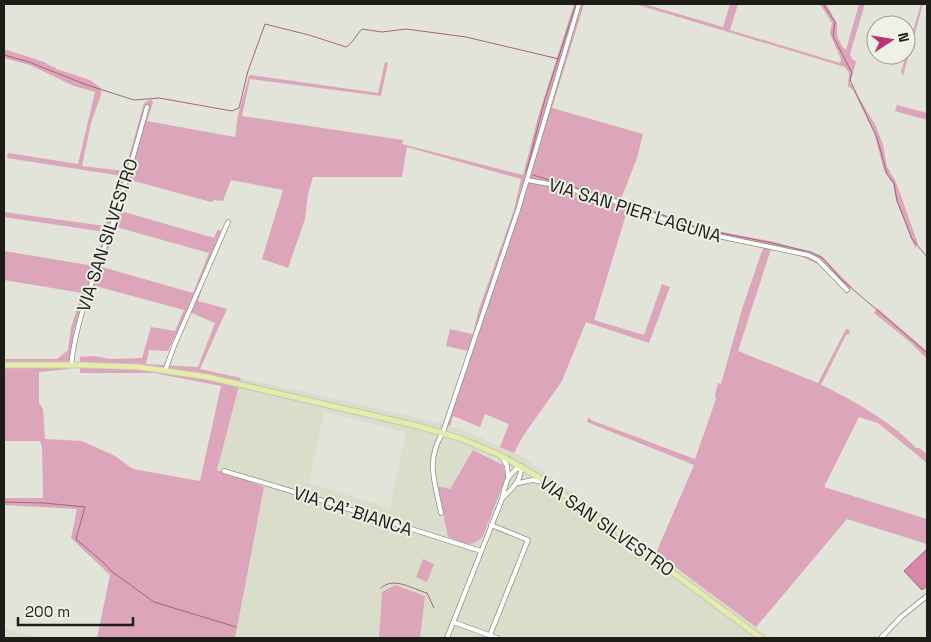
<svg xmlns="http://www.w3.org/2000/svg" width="931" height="642" font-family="'Space Grotesk',sans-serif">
	<rect width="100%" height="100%" fill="#e2e4d9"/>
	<g fill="#daddca" fill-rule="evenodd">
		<path d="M241,378L345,401L459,428L525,458L772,638H420L425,596L382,592L379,638H235L264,487L217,470ZM324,411L407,433L401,454L390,508L309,483ZM473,450L498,461L503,465L505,471L448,536L439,486L450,489Z"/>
		<polygon points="4,629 43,638 4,638"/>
	</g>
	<g fill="#dda5ba" fill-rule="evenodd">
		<path d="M574,4H584L552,108L643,134L637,158L621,199L700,228L775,242L820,255L852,287L847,292L818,264L794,253L771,249L738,351L818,383L846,329L850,330L849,334L846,335L821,385C850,398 896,425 916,448H919L927,454V463L878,423L859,417L824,487L927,519V544L847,519L756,627L656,553L694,465L587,422L589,417L591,420L695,459L716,399L715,395L718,383L721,384L742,309L763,248L746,242L745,244L725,238L724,240L707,235L706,237L628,208L594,320L644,335L662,284L670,287L649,343L586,322L562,381L523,436L514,453L500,447L509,424L485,414L480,427L453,416L450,426L443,424L468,351L446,346L450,329L473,334L478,312L514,210L521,179L407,147L402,177H313L308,194L305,219L288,268L262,259L283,190L231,180L223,201L214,200L211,202L130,180L121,211L214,238L218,229L221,231L198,301L227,309L200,369L241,378L217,470L264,487L235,638H97L110,575L71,538L77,509L4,505V498H43L42,447L40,441H4V359H57L68,350L71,328L82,293L4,280V251L94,266L105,232L4,217V212L105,226L115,199L122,176L7,158L8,153L78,164L95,92L74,86L30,65L4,58V49L47,63V64L56,68V69L90,80L101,88V95L91,123L82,166L125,171L144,103L151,99L153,102L147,121L235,137L238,115L249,76L251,75L378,93L385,62L388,63L381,96L250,79L242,116L403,140L402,144L523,175L538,117ZM116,227L209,253L193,293L102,267ZM88,284L184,310L175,331L151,327L142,358L110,359L95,356L80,357V373H154L221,386L200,481L133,469L115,456L82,441L45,439L43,409L39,403V372L69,369L74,330ZM187,311L215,323L198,367L146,364L149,350L168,351Z"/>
		<polygon points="635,4 644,4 723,27 730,4 738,4 730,30 840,63 841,59 830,34 832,23 820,4 826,4 837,23 837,36 842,46 846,50 859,4 865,4 850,54 852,59 856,62 850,83 876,126 883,145 887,167 896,182 918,244 915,248 896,200 893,184 884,171 874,132 853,90 848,86 849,73 845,67"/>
		<polygon points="921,4 923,4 903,76 901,72"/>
		<polygon points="897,105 927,113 927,120 895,111"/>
		<polygon points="877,308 927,351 927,359 910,342 874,313"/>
		<path d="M473,450L503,465L506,477L483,536C471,550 463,542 448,537L438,486L450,489Z"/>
		<polygon points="423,559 434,564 427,582 416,577"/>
		<polygon points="395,585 425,596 420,638 379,638 382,592"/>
	</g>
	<polygon fill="#db85a7" stroke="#a2667c" points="927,549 927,586 922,590 904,571"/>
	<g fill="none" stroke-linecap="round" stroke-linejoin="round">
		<g stroke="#a2667c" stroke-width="1">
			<polyline points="823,4 835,22 833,36 852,73 850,80 877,138 887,174 894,183 897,201 912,239 927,257"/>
			<path d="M4,55L29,62L87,85L134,100L159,98L232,111L239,108L248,71L265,24L309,35L346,47C353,43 356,35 362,29L382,32L406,29L466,37L559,59"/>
			<polyline points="526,173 545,99 576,4"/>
			<polyline points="533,175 566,185"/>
			<polyline points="569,186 641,207 701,229 767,242 811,252 823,258 841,279 927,353"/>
			<polyline points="4,502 44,503 85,507 76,539 105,564 111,571 154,602 236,627"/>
			<path d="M381,588C394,576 412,589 427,593L434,608"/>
		</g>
		<defs>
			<g id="minor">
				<polyline points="527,180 566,187 584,194 611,200 699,232 808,255 818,260 847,290"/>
				<path d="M71,365C77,312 100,264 116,214C127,179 137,143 147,107"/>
				<polyline points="165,371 174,346 228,222"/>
				<polyline points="502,457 507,466 508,476"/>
				<polyline points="224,471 301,494 481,551"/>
				<polyline points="518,483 533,480 543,482"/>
				<path d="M441,513C435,481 425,462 443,432L518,210L579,4"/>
				<polyline points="453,622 497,638"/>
				<polyline points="490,635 528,540 491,525"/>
				<path d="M447,638L502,499C506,483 506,475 521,466C522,481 511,489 502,499"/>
				<polyline points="881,638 901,617 927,596"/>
			</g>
			<polyline id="major" points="4,365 80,365 139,367 208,377 418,426 459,438 500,455 538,477 622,535 761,638"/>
		</defs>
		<use href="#minor" stroke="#8e9085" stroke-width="5.5"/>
		<use href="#major" stroke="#c4c4c3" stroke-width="7"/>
		<use href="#minor" stroke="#fff" stroke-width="4"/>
		<use href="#major" stroke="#e4eca7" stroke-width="5"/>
	</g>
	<g text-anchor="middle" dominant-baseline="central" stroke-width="4" stroke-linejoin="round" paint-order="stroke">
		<g font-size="18" fill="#1c1d19" stroke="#eff1e6">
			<text transform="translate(635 210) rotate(17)">VIA SAN PIER LAGUNA</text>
			<text transform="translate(107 235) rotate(-72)">VIA SAN SILVESTRO</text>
			<text transform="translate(353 511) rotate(18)">VIA CA' BIANCA</text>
			<text transform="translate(607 526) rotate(35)">VIA SAN SILVESTRO</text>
		</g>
	</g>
	<rect width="931" height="642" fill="none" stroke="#1c1d19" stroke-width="10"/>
	<g transform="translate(891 40) rotate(78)"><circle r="24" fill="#eff1e6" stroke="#9b9c94"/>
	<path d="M0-4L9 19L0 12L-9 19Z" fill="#bb3476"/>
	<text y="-8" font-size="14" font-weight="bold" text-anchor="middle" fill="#1c1d19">N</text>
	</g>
	<path d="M18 617v8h115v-8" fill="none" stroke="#1c1d19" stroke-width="2.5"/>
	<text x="25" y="617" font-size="15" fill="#1c1d19" stroke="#eff1e6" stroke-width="4" paint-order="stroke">200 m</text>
</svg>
